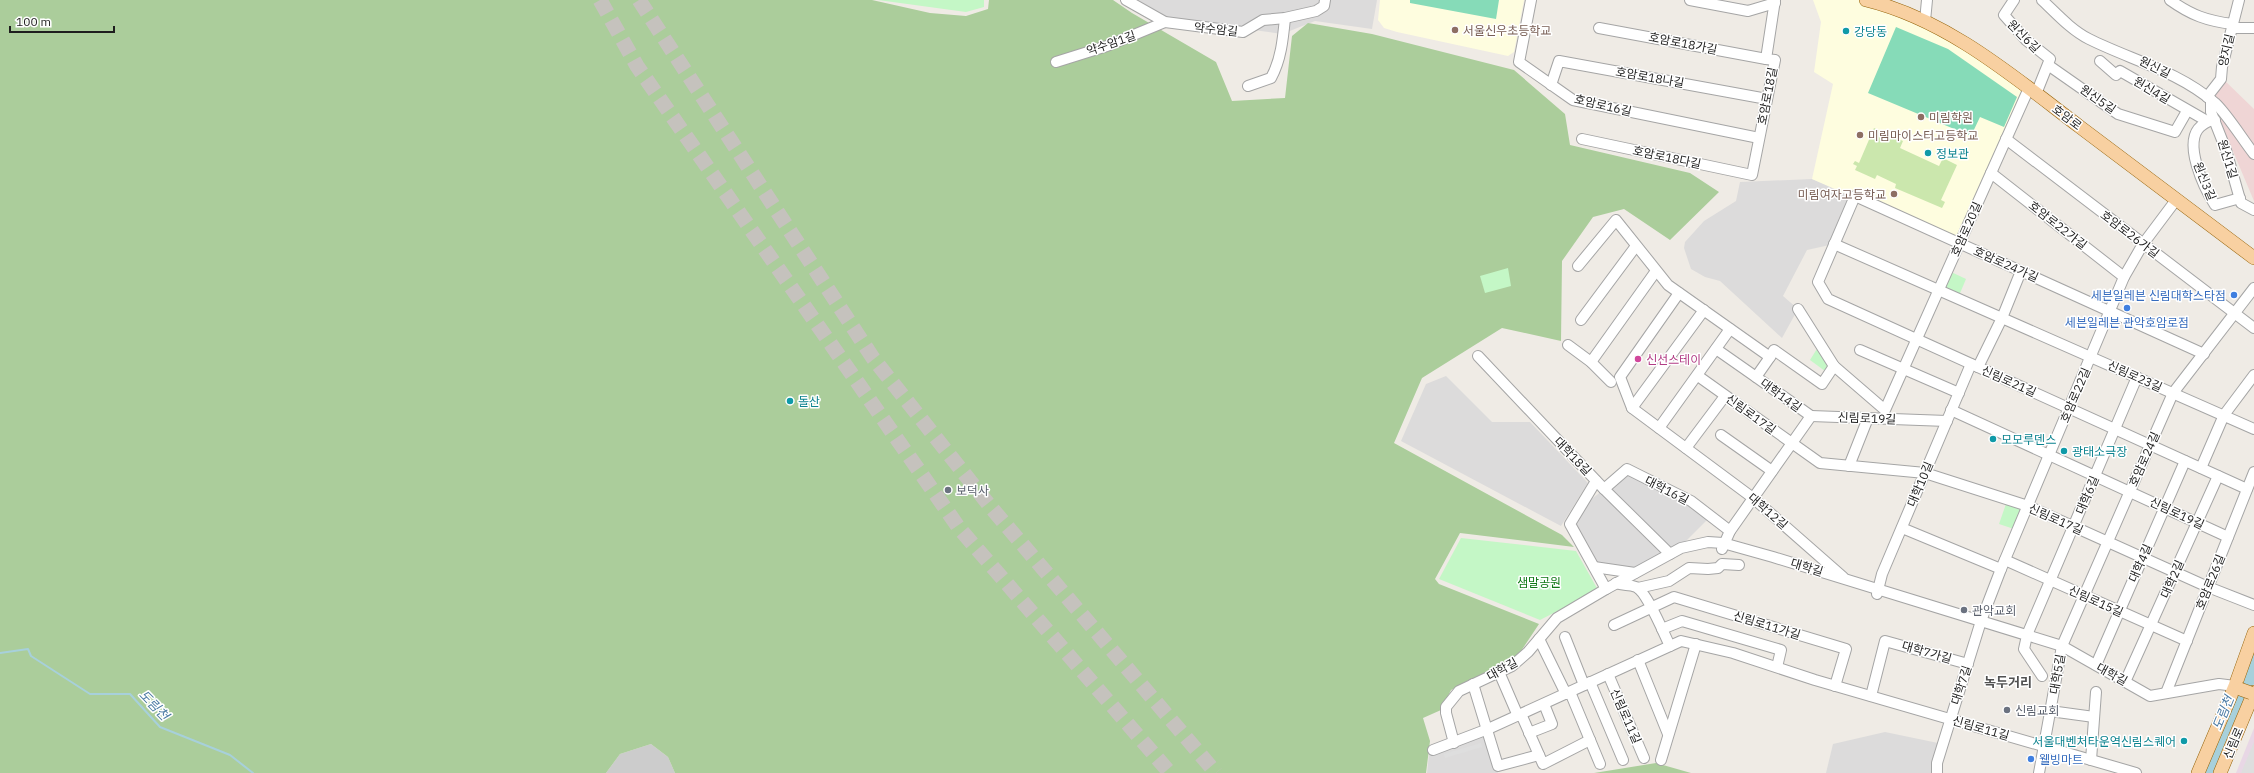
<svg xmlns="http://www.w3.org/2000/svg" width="2254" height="773" font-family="'IBM Plex Sans','Noto Sans KR',sans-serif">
	<rect width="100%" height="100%" fill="#efebe5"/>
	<g fill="#dcdbdb">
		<polygon points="1136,0 1377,0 1372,29 1315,21 1282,34 1166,18"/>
		<polygon points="1812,179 1855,196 1834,244 1807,250 1783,296 1798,309 1782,338 1720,281 1705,277 1691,269 1684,248 1685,242 1704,221 1736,201 1740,182"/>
		<polygon points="1446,376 1492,422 1530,422 1588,483 1561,526 1401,441 1426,384"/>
		<polygon points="1627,472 1691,504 1709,518 1681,546 1633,571 1596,566 1572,525 1585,504"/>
		<polygon points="1885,732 1938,743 1933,773 1826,773 1833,744"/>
		<polygon points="1487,735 1498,773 1427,773 1429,754"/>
	</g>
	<polygon fill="#efd5d5" points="2224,80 2254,109 2254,201 2230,144 2205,103"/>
	<polygon fill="#e8d7e5" points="2254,728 2254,773 2236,773"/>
	<g fill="#fefddf">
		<polygon points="1380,0 1524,0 1514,52 1508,56 1397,32 1384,28 1378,20"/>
		<polygon points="1813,0 1866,0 1925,21 2029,88 1959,244 1812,179 1833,84 1814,72 1821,22"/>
	</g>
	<polygon fill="#ccc" points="651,744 668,757 675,773 606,773 620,754"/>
	<polygon fill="#cbe7ad" points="1874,128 1903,141 1900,148 1939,166 1943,158 1957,165 1941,200 1945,202 1942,208 1895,188 1896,184 1877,175 1875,179 1855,170 1857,166 1853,164 1855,161 1859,163"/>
	<g fill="#abcd9b">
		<polygon points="0,0 872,0 930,13 966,16 988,9 989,0 1113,0 1132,13 1216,62 1232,101 1285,98 1292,36 1308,23 1372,34 1514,70 1565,114 1570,145 1690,173 1719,192 1670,240 1624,209 1593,217 1562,261 1561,341 1502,328 1422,378 1394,443 1562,535 1574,547 1460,533 1435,579 1439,584 1539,624 1517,657 1451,690 1441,710 1423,718 1430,741 1426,773 675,773 668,757 651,744 620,754 606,773 0,773"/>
		<polygon points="1656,763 1691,773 1594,773"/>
	</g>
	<g fill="#c4f7c6">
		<polygon points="878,0 984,0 984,7 966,12"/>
		<polygon points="1508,268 1511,286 1485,293 1480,276"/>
		<polygon points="1947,270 1966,279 1958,298 1939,290"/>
		<polygon points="1820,344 1834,366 1829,374 1810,360"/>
		<polygon points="2007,501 2025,507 2017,530 1999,524"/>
		<polygon points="1461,538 1576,551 1598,590 1540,620 1439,579"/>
	</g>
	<g fill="#86dbb8">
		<polygon points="1410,0 1499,0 1496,19 1410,3"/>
		<polygon points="1896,27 1948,49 2017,97 2004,127 1980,117 1971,136 1868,93"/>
	</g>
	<g fill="#dedede">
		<polygon points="2254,742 2254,773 2241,773 2251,749"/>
		<polygon points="1481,743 1482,747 1445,758 1444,754"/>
	</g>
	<polygon fill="#a7d0db" points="2254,642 2254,684 2217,773 2200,773"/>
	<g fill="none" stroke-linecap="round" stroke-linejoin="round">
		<polyline stroke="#a7d0db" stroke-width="2" points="0,653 28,649 31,656 90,694 130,694 160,727 230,755 253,773"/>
		<g stroke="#c5c2bd" stroke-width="15" stroke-dasharray="15 8" stroke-linecap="butt">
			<polyline points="600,0 637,66 959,528 1170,773"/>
			<polyline points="639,0 873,358 989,505 1216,773"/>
		</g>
		<defs>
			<g id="minor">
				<polyline points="1126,0 1165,22 1243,32 1263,20 1285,18 1316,11 1324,6 1325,0"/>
				<polyline points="1531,0 1519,62 1573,100 1759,138"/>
				<polyline points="1690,0 1748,11 1775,3"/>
				<polyline points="2014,0 2004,15 2026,40 2050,59 2036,94"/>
				<path d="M2042,0C2056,13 2071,30 2089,39C2131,60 2178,71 2215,103C2227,114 2243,140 2254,154"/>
				<path d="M2170,0C2191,15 2207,21 2233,24"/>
				<polyline points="1925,21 1927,0"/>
				<polyline points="1599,28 1766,59"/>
				<polyline points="2232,28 2254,28"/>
				<polyline points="2100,61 2116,75 2120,71 2207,121"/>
				<polyline points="1056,62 1107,46 1165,22"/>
				<polyline points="2048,65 2118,114 2175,132 2187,111"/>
				<polyline points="1551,85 1559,61 1767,99"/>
				<path d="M1248,86L1271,78C1281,60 1283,39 1285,18"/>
				<polyline points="2207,97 2221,79 2222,67 2239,0"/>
				<polyline points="2211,100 2211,112 2226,150 2241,203 2254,210"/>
				<path d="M2215,120C2209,120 2206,122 2201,126C2182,142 2204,188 2215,205L2240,198"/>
				<polyline points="1582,139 1752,175 1775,60 1766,59 1775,0"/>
				<polyline points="2006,139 2254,328"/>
				<polyline points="1991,173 2124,277"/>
				<polyline points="1834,244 2254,429"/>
				<polyline points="1578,266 1616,220 1668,285 1770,357 1756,377 1811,416 1730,531 1722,549"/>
				<polyline points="1679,293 1620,377 1632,408 1753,498 1843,577"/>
				<polyline points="1798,309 1834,366 1885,410 2029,88"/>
				<polyline points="1581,320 1636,246"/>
				<polyline points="1568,345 1591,362 1611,382"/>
				<polyline points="1716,349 1756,377"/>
				<polyline points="1860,350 1959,393"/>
				<polyline points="2204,354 1855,196 1818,282 1828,299 2247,489"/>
				<polyline points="1478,356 1604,489 1670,554"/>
				<polyline points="1770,357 1774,350 1822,384 1834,366"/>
				<polyline points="1591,362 1656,271"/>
				<polyline points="1978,367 2002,318 2021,271"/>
				<polyline points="1698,376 1820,463 1925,473 2028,506 2208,587 2254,605"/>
				<polyline points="1632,408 1704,310"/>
				<polyline points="1951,410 2228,537"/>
				<polyline points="1811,416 1947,421"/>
				<polyline points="1659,428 1730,329"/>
				<polyline points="1721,435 1772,471"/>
				<polyline points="1686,448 1725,396"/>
				<polyline points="1849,466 1868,418"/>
				<polyline points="2201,468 2224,415 2254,375"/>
				<polyline points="1596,481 1570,524 1606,589"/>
				<polyline points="1604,489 1627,469 1691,501 1730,531"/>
				<polyline points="1902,528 2001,569"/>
				<polyline points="2005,560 2187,641"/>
				<polyline points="1594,567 1635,573"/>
				<path d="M1616,583C1623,586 1629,584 1636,587C1647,592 1664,634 1670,646"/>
				<polyline points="1638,588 1669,581 1689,568 1708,569 1718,568 1722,564 1739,565"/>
				<polyline points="1877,594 1882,574 1971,364"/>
				<polyline points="1614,625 1674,597 1846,649 1835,686"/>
				<polyline points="1662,629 1682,621 1781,650 1777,667"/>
				<polyline points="2027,635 2137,377"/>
				<polyline points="1565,637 1584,685"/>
				<polyline points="1539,639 1566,694"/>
				<polyline points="2026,640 2024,649 2042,676"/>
				<polyline points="1638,660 1668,734"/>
				<polyline points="2096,665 2185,461"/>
				<polyline points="1499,672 1518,716"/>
				<polyline points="1608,674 1644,758"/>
				<polyline points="1590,682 1623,760"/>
				<polyline points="2125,682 2218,476"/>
				<polyline points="1473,684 1498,766 1539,755"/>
				<polyline points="1570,692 1600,764"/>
				<polyline points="2166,693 2254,472"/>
				<polyline points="1871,696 1885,641 1968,664"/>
				<polyline points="2050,711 2094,717"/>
				<polyline points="1521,714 1543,764 1590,740"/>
				<polyline points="1529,733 1552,724 1544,704"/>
				<polyline points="1454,743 1446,713 1446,707 1459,691 1512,666 1528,652 1557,618 1606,589 1681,548 1708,542 1723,543 1773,557 2062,646 2150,696 2219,684 2235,686"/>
				<polyline points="1433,750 1488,729 1681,641 1733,653 1815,680 2136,773"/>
				<polyline points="1661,760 1696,644"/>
				<polyline points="2091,760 2096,692"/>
				<polyline points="1937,773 1937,763 1981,621 2001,569 2124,277 2143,244 2176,200"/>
				<polyline points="2039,773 2062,646 2173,393 2254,288"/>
			</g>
			<g id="major">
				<path d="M1866,0C1948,20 2014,77 2080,127C2138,171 2196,215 2254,258"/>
				<polyline points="2198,773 2235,686 2254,633"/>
				<polyline points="2220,773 2254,692"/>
			</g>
		</defs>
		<use href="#minor" stroke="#a5a5a5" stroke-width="12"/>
		<use href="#major" stroke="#936106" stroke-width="14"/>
		<use href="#minor" stroke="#fff" stroke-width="10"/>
		<use href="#major" stroke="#f8d0a1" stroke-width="13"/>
		<defs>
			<polyline id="major-bridge" points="2240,689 2251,693"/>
		</defs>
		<use href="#major-bridge" stroke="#936106" stroke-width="14" stroke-linecap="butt"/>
		<use href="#major-bridge" stroke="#f8d0a1" stroke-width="13"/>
	</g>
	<g fill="#8d6e63" stroke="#fff" stroke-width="1.5">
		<circle cx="1455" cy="30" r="4"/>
		<circle cx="1921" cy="117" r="4"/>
		<circle cx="1860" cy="135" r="4"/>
		<circle cx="1894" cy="194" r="4"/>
	</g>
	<g fill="#0f9aa8" stroke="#fff" stroke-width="1.5">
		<circle cx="1846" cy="31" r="4"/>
		<circle cx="1928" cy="153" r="4"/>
		<circle cx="790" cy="401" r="4"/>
		<circle cx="1993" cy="439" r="4"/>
		<circle cx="2064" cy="451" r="4"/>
		<circle cx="2184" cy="741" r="4"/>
	</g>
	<g fill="#3f7fe0" stroke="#fff" stroke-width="1.5">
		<circle cx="2234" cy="295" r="4"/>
		<circle cx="2127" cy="308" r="4"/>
		<circle cx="2031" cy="759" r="4"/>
	</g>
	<circle fill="#d1479c" stroke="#fff" stroke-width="1.5" cx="1638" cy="359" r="4"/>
	<g fill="#6b7280" stroke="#fff" stroke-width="1.5">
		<circle cx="948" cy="490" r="4"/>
		<circle cx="1964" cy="610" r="4"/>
		<circle cx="2007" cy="710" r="4"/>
	</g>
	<g text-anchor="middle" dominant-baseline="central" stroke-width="3" stroke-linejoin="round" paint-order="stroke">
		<g font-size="12" fill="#1e1e1e" stroke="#fff">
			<text transform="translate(1216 29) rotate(6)">약수암길</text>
			<text transform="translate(2024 36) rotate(45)">원신6길</text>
			<text transform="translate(1111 43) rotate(-19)">약수암1길</text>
			<text transform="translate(1683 43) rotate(11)">호암로18가길</text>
			<text transform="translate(2226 50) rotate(-77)">양지길</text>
			<text transform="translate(2155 67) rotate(26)">원신길</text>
			<text transform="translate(1650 77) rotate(10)">호암로18나길</text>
			<text transform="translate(2152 90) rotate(31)">원신4길</text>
			<text transform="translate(1767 96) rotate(-79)">호암로18길</text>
			<text transform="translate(2098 99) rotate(35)">원신5길</text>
			<text transform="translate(1603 105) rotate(13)">호암로16길</text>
			<text transform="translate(2067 117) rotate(37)">호암로</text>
			<text transform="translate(1667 157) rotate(12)">호암로18다길</text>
			<text transform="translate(2228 159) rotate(73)">원신1길</text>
			<text transform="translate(2205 181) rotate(68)">원신3길</text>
			<text transform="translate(2058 225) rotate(38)">호암로22가길</text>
			<text transform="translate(1966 229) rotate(-66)">호암로20길</text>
			<text transform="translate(2130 234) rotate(37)">호암로26가길</text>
			<text transform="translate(2006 264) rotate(24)">호암로24가길</text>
			<text transform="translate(2135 376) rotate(24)">신림로23길</text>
			<text transform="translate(2009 381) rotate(24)">신림로21길</text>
			<text transform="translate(1781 395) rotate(36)">대학14길</text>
			<text transform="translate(2075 395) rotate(-67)">호암로22길</text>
			<text transform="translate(1751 414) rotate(36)">신림로17길</text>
			<text transform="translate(1867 418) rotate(2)">신림로19길</text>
			<text transform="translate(1573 456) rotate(46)">대학18길</text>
			<text transform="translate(2144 459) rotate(-66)">호암로24길</text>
			<text transform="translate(1920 484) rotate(-67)">대학10길</text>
			<text transform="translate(1667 490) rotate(27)">대학16길</text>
			<text transform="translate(2087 495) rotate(-67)">대학6길</text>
			<text transform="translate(1768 511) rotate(41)">대학12길</text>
			<text transform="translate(2177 513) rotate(25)">신림로19길</text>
			<text transform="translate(2056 519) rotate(24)">신림로17길</text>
			<text transform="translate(2140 563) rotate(-66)">대학4길</text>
			<text transform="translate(1807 567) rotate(17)">대학길</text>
			<text transform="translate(2172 579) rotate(-66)">대학2길</text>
			<text transform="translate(2210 582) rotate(-68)">호암로26길</text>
			<text transform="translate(2096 601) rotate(24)">신림로15길</text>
			<text transform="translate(1767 625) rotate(17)">신림로11가길</text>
			<text transform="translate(1927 652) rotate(16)">대학7가길</text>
			<text transform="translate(1502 669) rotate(-29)">대학길</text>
			<text transform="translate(2057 674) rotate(-80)">대학5길</text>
			<text transform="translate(2112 674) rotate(29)">대학길</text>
			<text transform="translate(1961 685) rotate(-72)">대학7길</text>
			<text transform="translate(1626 716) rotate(66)">신림로11길</text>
			<text transform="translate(1981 728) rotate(16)">신림로11길</text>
			<text transform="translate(2233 743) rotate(-67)">신림로</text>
		</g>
		<g font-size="12" fill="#785e54" stroke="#fff" text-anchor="start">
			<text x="1463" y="30">서울신우초등학교</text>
			<text x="1929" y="117">미림학원</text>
			<text x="1868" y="135">미림마이스터고등학교</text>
			<text x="1886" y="194" text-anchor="end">미림여자고등학교</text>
		</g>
		<g font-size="12" fill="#0d838f" stroke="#fff" text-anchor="start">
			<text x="1854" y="31">강당동</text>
			<text x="1936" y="153">정보관</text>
			<text x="798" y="401">돌산</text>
			<text x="2001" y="439">모모루덴스</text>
			<text x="2072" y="451">광태소극장</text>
			<text x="2176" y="741" text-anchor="end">서울대벤처타운역신림스퀘어</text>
		</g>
		<g font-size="12" fill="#366cbe" stroke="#fff" text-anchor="end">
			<text x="2226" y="295">세븐일레븐 신림대학스타점</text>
			<text x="2127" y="322" text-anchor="middle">세븐일레븐 관악호암로점</text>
			<text x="2039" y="759" text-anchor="start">웰빙마트</text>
		</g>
		<g font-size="12" fill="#b23c85" stroke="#fff" text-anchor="start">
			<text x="1646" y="359">신선스테이</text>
		</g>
		<g font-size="12" fill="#5b616d" stroke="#fff" text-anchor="start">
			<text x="956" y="490">보덕사</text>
			<text x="1972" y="610">관악교회</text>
			<text x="2015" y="710">신림교회</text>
		</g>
		<g font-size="12" fill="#107916" stroke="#fff">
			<text x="1539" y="582">샘말공원</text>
		</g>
		<g font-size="13" font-weight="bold" fill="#515151" stroke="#fff">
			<text x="2008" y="682">녹두거리</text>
		</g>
		<g font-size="13" font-style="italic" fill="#4b7aa3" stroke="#fff">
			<text transform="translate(154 705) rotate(46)">도림천</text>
			<text transform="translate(2223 713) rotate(-68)">도림천</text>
		</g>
	</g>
	<path d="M10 26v6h104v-6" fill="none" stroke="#1e1e1e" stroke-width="2"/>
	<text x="16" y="26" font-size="12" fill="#1e1e1e" stroke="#ffffff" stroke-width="3" paint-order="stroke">100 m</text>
</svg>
